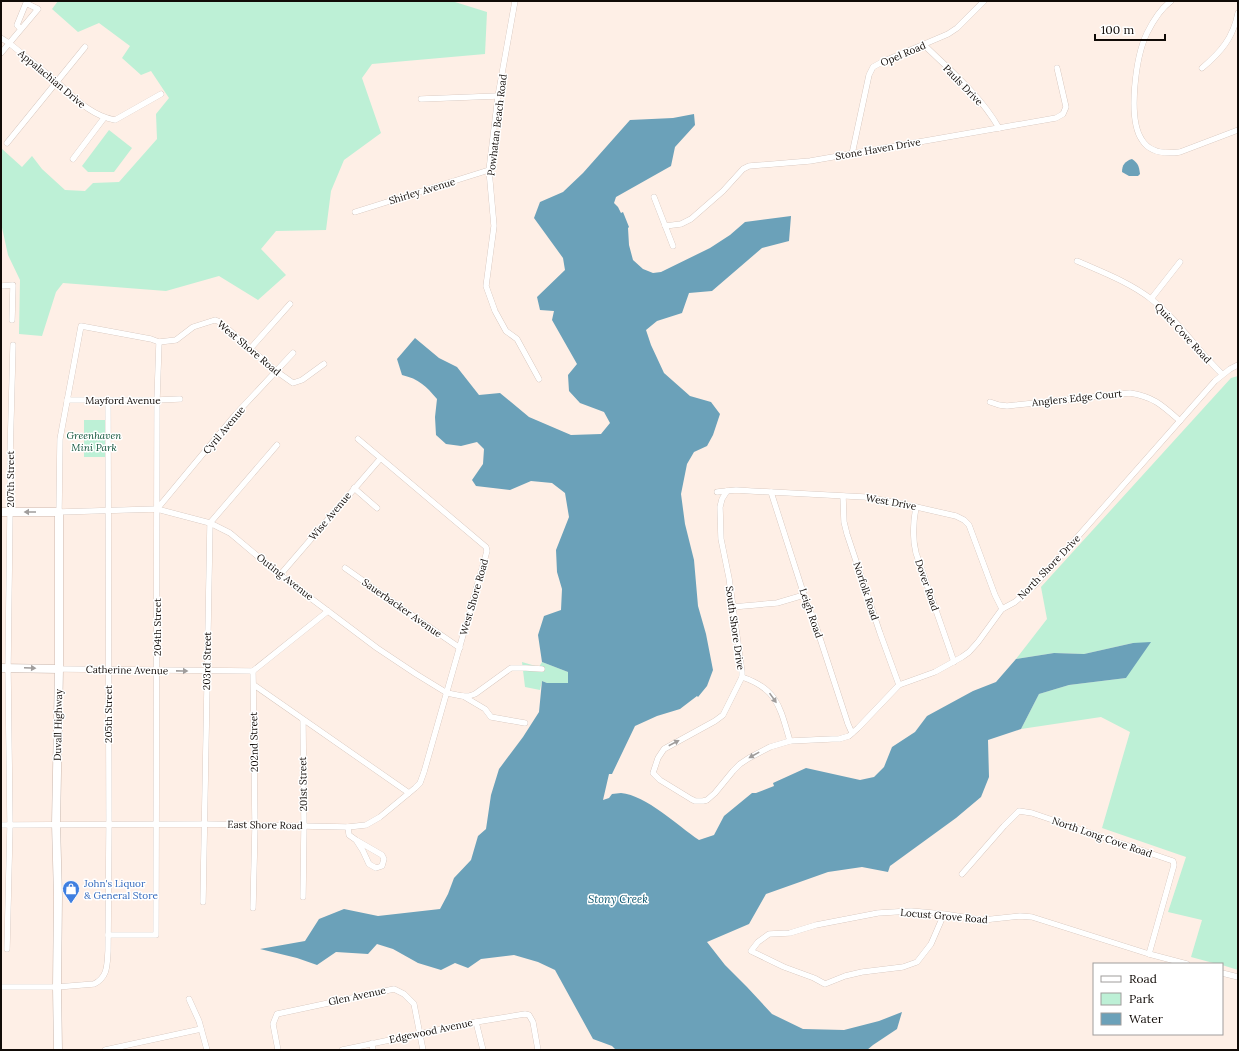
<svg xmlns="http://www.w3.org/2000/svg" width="1239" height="1051" font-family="Lora,serif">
	<rect width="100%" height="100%" fill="#feefe6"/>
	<g fill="#bdf0d6">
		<polygon points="58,1 455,1 455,2 487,12 485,54 372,64 362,78 381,133 344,160 331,191 326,230 276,231 261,249 286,275 258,300 219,276 166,291 63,283 56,292 42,336 19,334 20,280 8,255 1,223 1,148 22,167 32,156 42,169 65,190 85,191 93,183 119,182 157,139 156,114 169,98 151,71 141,75 122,58 130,46 99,23 78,32 52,9"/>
		<polygon points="109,130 132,148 114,172 88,172 82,166"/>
		<polygon points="1238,376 1238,970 1222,965 1222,964 1217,964 1191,957 1202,920 1168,912 1186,857 1102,828 1130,732 1101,717 1021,729 1039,694 1069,685 1126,678 1133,643 1084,654 1054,653 1016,659 1047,619 1041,587 1231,378"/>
		<rect x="84" y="420" width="21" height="37"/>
		<polygon points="522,662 539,667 542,662 568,672 569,683 547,683 542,681 540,690 525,687"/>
	</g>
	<g fill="#6ba1b9">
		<path d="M694,114L695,125L675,147L671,166L616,197L614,203L618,207L621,213L623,212L629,227L628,228L629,245L633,260L643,269L653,273L661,272L710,248L730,235L745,222L791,216L789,241L762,248L712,291L689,293L682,313L657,321L646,330L651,345L664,373L690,396L711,402L720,414L713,435L707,446L694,452L687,464L681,494L685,524L694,560L698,606L706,634L713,670L707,686L698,697L697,696L680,709L657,716L635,726L612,774H609L603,800L609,798L612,794C615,794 618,793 621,793C646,795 678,826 699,840L714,835L724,816L752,793H756L774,786L773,783L806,768L860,780L874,777L884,767L892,747L915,732L927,716L973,691L996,682L1016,659L1054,653L1084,654L1133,643L1151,642L1126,678L1069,685L1039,694L1021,729L988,740L989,777L981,797L956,818L890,866L888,872L862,867L828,872L766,894L749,924L707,942L725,965L747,987L772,1014L803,1029L844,1030L879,1021L902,1012L897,1029L873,1045L867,1050H616L612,1046L593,1039L555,970L538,962L514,955L481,959L468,968L455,963L441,970L418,963L393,949L377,944L368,954L336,952L317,965L297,958L260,949L305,941L319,919L344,909L378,916L440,909L448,894L454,878L471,860L478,836L486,829L491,795L499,769L523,737L539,712L542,681L547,683H568V672L542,662L538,635L544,616L561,610L562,589L557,572L556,550L569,517L565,493L552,483L531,481L510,490L476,486L472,480L483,464L484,449L477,442L461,446L446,444L436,435L435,417L437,399C426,386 419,379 402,375L397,359L415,338L439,358L457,367L479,395L500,393L529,417L571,435L601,434L610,423L604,412L580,403L569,391L568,375L577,364L552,320L554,311L540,310L537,297L565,270L563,258L534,218L540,202L563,192L583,173L630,120L673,118Z"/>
		<path d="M1132,159C1138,163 1139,166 1140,174L1138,176H1129L1122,172C1122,165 1125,161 1132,159Z"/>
	</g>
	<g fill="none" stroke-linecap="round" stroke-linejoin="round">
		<defs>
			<g id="street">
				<polyline points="515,1 498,96 489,170 494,226 486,286 495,311 506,331 517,339 539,379"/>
				<path d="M1171,1C1160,9 1153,21 1147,33C1136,56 1127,118 1142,140C1150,153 1166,154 1180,152L1238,130"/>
				<path d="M1,38L9,43C25,56 41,69 57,82C75,98 91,116 115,120L161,94"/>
				<path d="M924,45C951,71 980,95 999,128"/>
				<polyline points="1,53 38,9 26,3 17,25 21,29"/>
				<path d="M1202,68C1221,52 1233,38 1238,13"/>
				<polyline points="421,99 498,96"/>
				<polyline points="7,143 85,47"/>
				<polyline points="852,154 869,75 873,67 882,62 948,34 957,28 984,1"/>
				<polyline points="73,159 104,118"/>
				<polyline points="654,197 673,246"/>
				<polyline points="355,212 489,170"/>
				<polyline points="665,226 681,224 691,219 723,191 743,169 749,166 810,161 1056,118 1063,114 1066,107 1057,68"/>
				<path d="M1077,261C1102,272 1129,282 1151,299C1178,320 1197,350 1222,374"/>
				<polyline points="1,286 13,285 12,320"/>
				<polyline points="1151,299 1180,262"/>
				<polyline points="250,349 290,304"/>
				<polyline points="324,364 302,380 293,383 276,371 220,322 215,320 193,327 176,340 159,342 151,339 81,326 60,439 59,512 157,509 210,523 230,533 280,575 377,648 416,674 447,693 462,696 469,696 475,694 511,668 526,668 542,669"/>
				<polyline points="67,400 157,400 180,399"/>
				<path d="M990,402L999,405L1007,406L1130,393C1154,397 1162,405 1180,421"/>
				<polyline points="354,488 377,508"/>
				<polyline points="727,491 722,499 720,507 721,539 729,578 742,672 742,677 723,715 715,721 664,749 658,758 653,773 660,780 691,799 695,801 703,801 707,800 715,793 733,771 740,764 749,758 770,747 790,741 832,739 839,739 849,736 858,728 899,685 935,672 962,657 969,652 978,642 1002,609 1015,602 1036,584 1215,381 1230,369 1238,365"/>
				<polyline points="717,492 736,490 751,491 865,497 899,503 956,516 964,520 969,525 995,595 1002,609"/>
				<polyline points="771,492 804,595 816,626 848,724 852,733"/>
				<polyline points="843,496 844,522 847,534 880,633 899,685"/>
				<path d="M916,507C913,523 912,537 916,553L954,662"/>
				<polyline points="157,509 236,414 293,353"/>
				<polyline points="345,568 393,602 460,648"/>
				<polyline points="280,575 380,459"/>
				<polyline points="732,607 777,603 804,595"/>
				<polyline points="59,669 253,671"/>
				<path d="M742,677C778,689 780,708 790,741"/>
				<polyline points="254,685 409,793"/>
				<polyline points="463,696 485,709 491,717 525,723"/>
				<polyline points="1,825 205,824 348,827 366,825 380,817 415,788 420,783 424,772 487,551 486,547 358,439"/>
				<polyline points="348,827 349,835 356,840 363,851 369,864 376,868 382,866 384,859 382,855 356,840"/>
				<polyline points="962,874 1004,826 1019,811 1032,813 1173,861 1174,865 1149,954"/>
				<polyline points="303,897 304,826 303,720"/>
				<polyline points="203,902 210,523 277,445"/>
				<polyline points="253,908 255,826 253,671 328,611"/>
				<polyline points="944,914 931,944 917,962 903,967 862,972 845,976 825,984 814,978 784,967 751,951 758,942 769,934 790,933 816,925 878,913 911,911 944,914 983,920 1020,916 1032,917 1149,954 1187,964"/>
				<polyline points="108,935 156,935 157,400 159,342"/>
				<polyline points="7,949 10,825 8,668 10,512 10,457 13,345"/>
				<polyline points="1222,973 1238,977"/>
				<path d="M1,987H57L94,984C108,977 107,965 108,951L109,824L108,400"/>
				<polyline points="189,999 199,1021 207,1050"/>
				<polyline points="476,1022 483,1050"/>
				<polyline points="372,1043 373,1050"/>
				<polyline points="105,1050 201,1029"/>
				<polyline points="278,1050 273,1024 277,1014 394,989 404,994 414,1004 423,1050"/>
				<polyline points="342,1050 476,1022 525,1014 529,1015 533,1022 538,1050"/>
			</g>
			<g id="secondary">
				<polyline points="1,512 59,512 59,669 56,824 58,896 57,987 58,1050"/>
				<polyline points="1,668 59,669"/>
			</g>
		</defs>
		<use href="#street" stroke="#cbb8ae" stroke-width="6"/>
		<use href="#secondary" stroke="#cbb8ae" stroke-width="9"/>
		<use href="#street" stroke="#fff" stroke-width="5.5"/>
		<use href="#secondary" stroke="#fff" stroke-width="8"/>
	</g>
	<defs><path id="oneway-solid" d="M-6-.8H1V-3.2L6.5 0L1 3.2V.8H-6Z"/></defs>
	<g fill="#a09d9c">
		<use href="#oneway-solid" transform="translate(30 512) rotate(-180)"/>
		<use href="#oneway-solid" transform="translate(30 668) rotate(2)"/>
		<use href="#oneway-solid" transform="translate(182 671) rotate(1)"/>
		<use href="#oneway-solid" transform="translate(773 698) rotate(55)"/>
		<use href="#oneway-solid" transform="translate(674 743) rotate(-28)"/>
		<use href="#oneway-solid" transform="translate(754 755) rotate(151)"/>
	</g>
	<defs>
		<symbol id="shop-pin" viewBox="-11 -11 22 30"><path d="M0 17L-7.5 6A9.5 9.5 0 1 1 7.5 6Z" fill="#3f7fe0" stroke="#fff"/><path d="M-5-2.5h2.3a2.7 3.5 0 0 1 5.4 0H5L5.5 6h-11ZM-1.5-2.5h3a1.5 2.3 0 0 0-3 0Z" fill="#fff"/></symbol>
	</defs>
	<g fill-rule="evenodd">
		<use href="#shop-pin" x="61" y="879" width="20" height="27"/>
	</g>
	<g text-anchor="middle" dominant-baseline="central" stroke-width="3" stroke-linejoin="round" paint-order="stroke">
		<g font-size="10" fill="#110b07" stroke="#fff">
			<text transform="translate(903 54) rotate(-23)">Opel Road</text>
			<text transform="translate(52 79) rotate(40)">Appalachian Drive</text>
			<text transform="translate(963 85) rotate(46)">Pauls Drive</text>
			<text transform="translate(497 125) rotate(-83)">Powhatan Beach Road</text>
			<text transform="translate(878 149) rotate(-10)">Stone Haven Drive</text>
			<text transform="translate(422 191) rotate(-17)">Shirley Avenue</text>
			<text transform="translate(1183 333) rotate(47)">Quiet Cove Road</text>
			<text transform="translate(249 348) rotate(40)">West Shore Road</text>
			<text transform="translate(1077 398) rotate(-6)">Anglers Edge Court</text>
			<text x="123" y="400">Mayford Avenue</text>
			<text transform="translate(224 430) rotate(-50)">Cyril Avenue</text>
			<text transform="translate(10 479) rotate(-90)">207th Street</text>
			<text transform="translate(891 502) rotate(10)">West Drive</text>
			<text transform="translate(330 516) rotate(-50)">Wise Avenue</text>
			<text transform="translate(1049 567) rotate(-46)">North Shore Drive</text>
			<text transform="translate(285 577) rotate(38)">Outing Avenue</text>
			<text transform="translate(927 585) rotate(71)">Dover Road</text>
			<text transform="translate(866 591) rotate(72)">Norfolk Road</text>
			<text transform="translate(474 597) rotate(-74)">West Shore Road</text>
			<text transform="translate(402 608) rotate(35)">Sauerbacker Avenue</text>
			<text transform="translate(811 613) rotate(71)">Leigh Road</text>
			<text transform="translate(157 627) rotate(-90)">204th Street</text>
			<text transform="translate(735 628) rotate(82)">South Shore Drive</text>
			<text transform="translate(207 661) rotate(-89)">203rd Street</text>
			<text transform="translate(127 670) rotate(1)">Catherine Avenue</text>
			<text transform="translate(108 714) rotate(-90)">205th Street</text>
			<text transform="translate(58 725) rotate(-89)">Duvall Highway</text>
			<text transform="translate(254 742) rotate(-91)">202nd Street</text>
			<text transform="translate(303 784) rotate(-91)">201st Street</text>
			<text transform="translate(265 825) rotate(1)">East Shore Road</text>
			<text transform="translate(1102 837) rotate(19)">North Long Cove Road</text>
			<text transform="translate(944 916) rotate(5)">Locust Grove Road</text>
			<text transform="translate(357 996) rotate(-12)">Glen Avenue</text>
			<text transform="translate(431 1031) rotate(-12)">Edgewood Avenue</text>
		</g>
		<g font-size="10" font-style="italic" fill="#11543b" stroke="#fff">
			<text x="94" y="435">Greenhaven<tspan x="94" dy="12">Mini Park</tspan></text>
		</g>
		<g font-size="10" fill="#366cbe" stroke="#fff" text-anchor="start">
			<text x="84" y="883">John's Liquor<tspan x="84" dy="12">&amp; General Store</tspan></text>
		</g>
		<g font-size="11" font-style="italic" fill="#07536c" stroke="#fff">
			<text x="618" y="899">Stony Creek</text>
		</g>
	</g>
	<rect width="1239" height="1051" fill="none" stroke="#110b07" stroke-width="4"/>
	<rect x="1093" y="963" width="130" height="72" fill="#ffffff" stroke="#a09d9c"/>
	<rect x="1101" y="976" width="20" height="6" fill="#ffffff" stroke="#a09d9c"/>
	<text x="1129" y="983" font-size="12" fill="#110b07">Road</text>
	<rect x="1101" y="993" width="20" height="12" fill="#bdf0d6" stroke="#a09d9c"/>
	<text x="1129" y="1003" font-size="12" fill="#110b07">Park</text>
	<rect x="1101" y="1013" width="20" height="12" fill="#6ba1b9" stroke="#a09d9c"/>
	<text x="1129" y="1023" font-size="12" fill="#110b07">Water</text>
	<path d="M1095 34v6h70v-6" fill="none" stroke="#110b07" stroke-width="2"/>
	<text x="1101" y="34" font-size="12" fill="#110b07" stroke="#ffffff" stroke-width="3" paint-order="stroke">100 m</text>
</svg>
